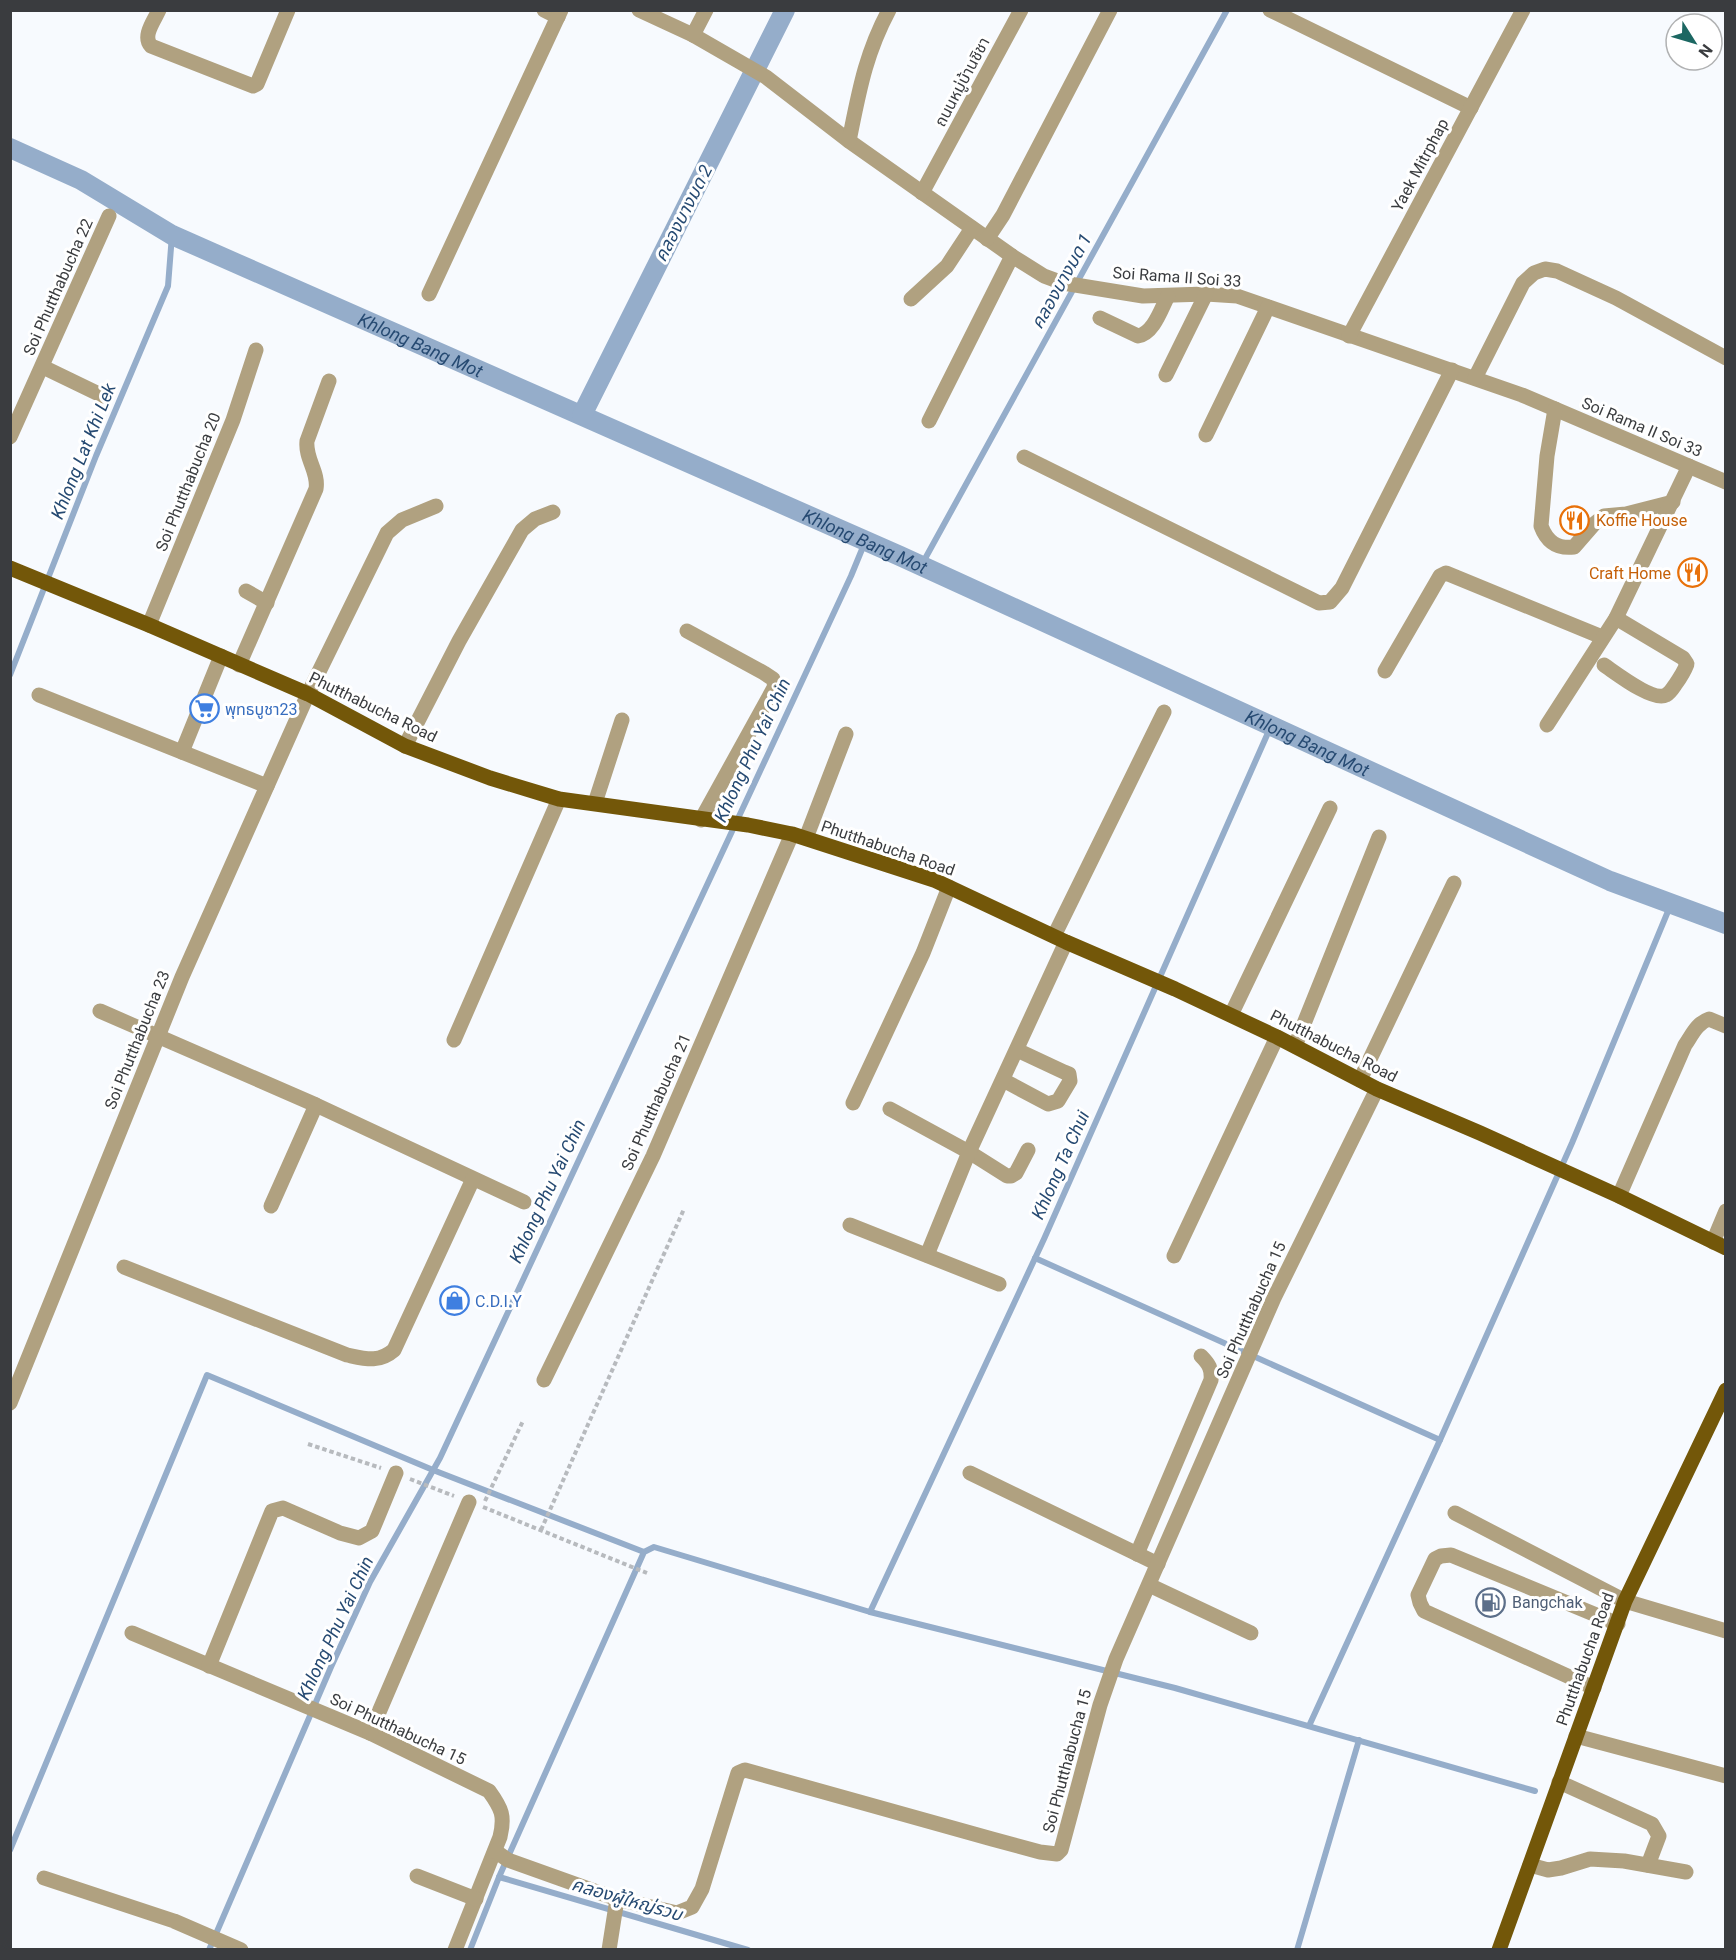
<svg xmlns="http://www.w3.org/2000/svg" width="1736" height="1960" font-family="Roboto,'Noto Sans Thai',sans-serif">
	<rect width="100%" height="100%" fill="#f7fafe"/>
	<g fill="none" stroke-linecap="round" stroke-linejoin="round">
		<g stroke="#95adca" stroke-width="6">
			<polyline points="921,566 1227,10"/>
			<polyline points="10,675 96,456 168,286 172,235"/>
			<polyline points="1035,1258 1440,1440"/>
			<polyline points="870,1612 1044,1239 1271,726"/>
			<polyline points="1309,1726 1440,1440 1572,1143 1671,904"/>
			<polyline points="10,1850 207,1375 433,1470 644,1552"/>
			<polyline points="499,1877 748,1950"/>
			<polyline points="209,1950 331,1667 370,1582 440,1458 851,576 865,542"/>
			<polyline points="470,1950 499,1877 644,1552 654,1547 870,1612 1175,1688 1535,1791"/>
			<polyline points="1297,1950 1359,1740"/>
		</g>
		<g stroke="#95adca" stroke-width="20">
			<path id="s1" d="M10,148L81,180L172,235L900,556L1610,881L1726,924"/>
			<polyline points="582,415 785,10"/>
		</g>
		<g stroke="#b7babe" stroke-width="4" stroke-dasharray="4.5 3" stroke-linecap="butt">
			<polyline points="308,1444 381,1468"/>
			<polyline points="410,1479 454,1496"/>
			<polyline points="485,1501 523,1421"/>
			<polyline points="483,1507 647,1573"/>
			<polyline points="541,1530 684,1209"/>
		</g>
		<g stroke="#b0a180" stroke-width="15">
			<path d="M159,10C154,21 142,36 151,46L253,86L257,84L288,10"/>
			<polyline points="544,10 558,17"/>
			<polyline points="639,10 693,35 766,77 849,141 1012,256 1044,276 1063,283 1143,296 1206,294 1237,296 1522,395 1726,482"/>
			<polyline points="1270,10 1471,108"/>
			<polyline points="693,35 706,10"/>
			<path d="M849,141C859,92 865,55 889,10"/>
			<polyline points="922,193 1021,10"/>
			<polyline points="987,239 1003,215 1110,10"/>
			<polyline points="429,294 561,10"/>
			<polyline points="911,299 947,266 972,228"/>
			<path d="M1100,318L1138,336C1154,333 1161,309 1168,296"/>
			<polyline points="1349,336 1523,10"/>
			<polyline points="43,367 103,396"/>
			<polyline points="1166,375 1206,294"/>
			<polyline points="1475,378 1523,283 1534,273 1545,269 1557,271 1616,298 1726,358"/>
			<path d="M1555,409L1547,456L1541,526C1547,542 1557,549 1574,547L1594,524L1604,516L1626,514L1673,502"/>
			<polyline points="929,421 1012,256"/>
			<polyline points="1206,435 1268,307"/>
			<polyline points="10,437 109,216"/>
			<polyline points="1024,457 1319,603 1330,602 1342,588 1452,370"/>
			<polyline points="246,591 267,603"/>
			<polyline points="149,625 233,420 256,350"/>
			<polyline points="687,631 764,673 773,679 775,686 701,820"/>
			<path d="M239,665L316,489C319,472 305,459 307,441L329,381"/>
			<path d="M1604,665C1616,673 1653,702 1666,695C1670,693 1673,688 1675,685C1680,678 1684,672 1687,664L1683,658L1616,618"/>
			<polyline points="1385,671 1440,576 1446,573 1602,637"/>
			<polyline points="39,695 267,786"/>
			<polyline points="1547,725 1616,618 1689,466"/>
			<polyline points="405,746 459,641 522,530 535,519 553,512"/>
			<polyline points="182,752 221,656"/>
			<polyline points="595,803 622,720"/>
			<polyline points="806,838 846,734"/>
			<polyline points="1054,936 1164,712"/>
			<polyline points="100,1011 316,1105 524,1202"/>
			<polyline points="1231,1015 1330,808"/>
			<polyline points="454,1040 559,799"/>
			<polyline points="1295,1046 1379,837"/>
			<polyline points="1003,1080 1048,1104 1058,1101 1070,1081 1069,1074 1064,1072 1017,1050"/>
			<polyline points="1360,1080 1454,883"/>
			<polyline points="853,1103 923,953 949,887"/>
			<polyline points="890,1109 969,1152 1007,1176 1011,1176 1016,1173 1028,1150"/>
			<path d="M1619,1196L1685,1045C1692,1035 1697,1023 1709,1019L1726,1026"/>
			<polyline points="271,1206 316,1105"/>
			<polyline points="850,1225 999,1284"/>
			<polyline points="1713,1242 1726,1211"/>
			<polyline points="927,1255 969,1152 1066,942"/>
			<polyline points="1174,1256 1277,1037"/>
			<path d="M124,1267L347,1355C366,1359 379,1363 394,1350L473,1179"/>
			<polyline points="544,1380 653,1156 792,834"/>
			<polyline points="10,1403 182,977 308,694 387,533 402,520 436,506"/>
			<polyline points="970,1473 1158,1564"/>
			<polyline points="1455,1513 1625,1601 1726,1631"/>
			<path d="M1137,1554L1211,1380C1212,1369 1209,1364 1201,1356"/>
			<polyline points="1149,1585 1251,1633"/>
			<path d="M132,1633L370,1733L489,1791C502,1809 505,1816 500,1837L455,1950"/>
			<polyline points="209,1666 272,1511 283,1508 340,1533 359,1538 372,1531 396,1473"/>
			<polyline points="1594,1688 1424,1611 1420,1603 1418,1595 1435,1559 1441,1556 1451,1555 1618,1624"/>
			<polyline points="370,1733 469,1502"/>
			<polyline points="1576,1736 1726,1776"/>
			<polyline points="1559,1782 1652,1824 1659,1836 1648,1865"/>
			<polyline points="495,1851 508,1860 617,1899 677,1913 692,1907 702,1889 738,1773 745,1770 992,1839 1040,1852 1057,1854 1061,1850 1100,1705 1116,1659 1274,1298 1377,1089"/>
			<polyline points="1530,1865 1548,1870 1561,1868 1590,1859 1624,1861 1686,1872"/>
			<polyline points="417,1876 476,1899"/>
			<polyline points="44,1878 174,1921 241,1950"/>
			<polyline points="609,1950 617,1899"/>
		</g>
		<g stroke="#735709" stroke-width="15">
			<polyline points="10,568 149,625 308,694 405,746 490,778 559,799 748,825 792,834 934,880 1066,942 1175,989 1277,1037 1377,1089 1480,1133 1619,1196 1726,1248"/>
			<polyline points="1499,1950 1625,1601 1726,1390"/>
		</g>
	</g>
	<defs>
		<symbol id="restaurant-ring" viewBox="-11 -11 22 22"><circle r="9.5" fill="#fff" stroke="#e8710a" stroke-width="1.5"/><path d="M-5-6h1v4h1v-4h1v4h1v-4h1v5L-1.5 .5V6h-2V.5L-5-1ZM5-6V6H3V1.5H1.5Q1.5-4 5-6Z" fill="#e8710a"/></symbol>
		<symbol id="supermarket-ring" viewBox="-11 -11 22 22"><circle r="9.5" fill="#fff" stroke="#3f7fe0" stroke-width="1.5"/><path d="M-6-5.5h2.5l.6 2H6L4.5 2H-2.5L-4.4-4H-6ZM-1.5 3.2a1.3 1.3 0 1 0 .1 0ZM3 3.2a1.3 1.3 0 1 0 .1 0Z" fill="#3f7fe0"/></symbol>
		<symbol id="shop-ring" viewBox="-11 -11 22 22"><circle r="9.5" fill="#fff" stroke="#3f7fe0" stroke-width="1.5"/><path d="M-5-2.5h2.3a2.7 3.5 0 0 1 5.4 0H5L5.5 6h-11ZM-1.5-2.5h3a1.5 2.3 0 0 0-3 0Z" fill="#3f7fe0"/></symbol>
		<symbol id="fuel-ring" viewBox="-11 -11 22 22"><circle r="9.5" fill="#fff" stroke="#5c6f8a" stroke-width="1.5"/><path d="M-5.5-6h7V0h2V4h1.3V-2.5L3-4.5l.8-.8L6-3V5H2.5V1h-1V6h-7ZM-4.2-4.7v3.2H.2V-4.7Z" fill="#5c6f8a"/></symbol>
	</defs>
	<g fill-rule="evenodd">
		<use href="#restaurant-ring" x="1558" y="504" width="33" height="33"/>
		<use href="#restaurant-ring" x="1676" y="556" width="33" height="33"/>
		<use href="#supermarket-ring" x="188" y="692" width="33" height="33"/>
		<use href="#shop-ring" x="438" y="1284" width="33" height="33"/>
		<use href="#fuel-ring" x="1474" y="1586" width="33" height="33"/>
	</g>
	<g text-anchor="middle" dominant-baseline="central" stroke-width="6" stroke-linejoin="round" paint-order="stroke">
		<g font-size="16" fill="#3a3c3f" stroke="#fff">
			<text transform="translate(962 82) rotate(-62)">ถนนหมู่บ้านชิชา</text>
			<text transform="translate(1420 165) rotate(-62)">Yaek Mitrphap</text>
			<text transform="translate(1177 277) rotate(4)">Soi Rama II Soi 33</text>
			<text transform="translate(58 287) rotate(-66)">Soi Phutthabucha 22</text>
			<text transform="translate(1642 427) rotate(23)">Soi Rama II Soi 33</text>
			<text transform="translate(188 482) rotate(-68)">Soi Phutthabucha 20</text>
			<text transform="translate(373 707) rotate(26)">Phutthabucha Road</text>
			<text transform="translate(888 848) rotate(19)">Phutthabucha Road</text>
			<text transform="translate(137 1040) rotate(-68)">Soi Phutthabucha 23</text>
			<text transform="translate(1334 1046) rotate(27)">Phutthabucha Road</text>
			<text transform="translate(656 1102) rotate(-66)">Soi Phutthabucha 21</text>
			<text transform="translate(1251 1310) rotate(-66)">Soi Phutthabucha 15</text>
			<text transform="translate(1585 1659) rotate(-70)">Phutthabucha Road</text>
			<text transform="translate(398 1729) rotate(25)">Soi Phutthabucha 15</text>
			<text transform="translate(1067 1761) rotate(-75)">Soi Phutthabucha 15</text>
		</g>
		<g font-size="16" fill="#c56008" stroke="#fff" text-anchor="start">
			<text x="1596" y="520">Koffie House</text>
			<text x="1671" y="573" text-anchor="end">Craft Home</text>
		</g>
		<g font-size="16" fill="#366cbe" stroke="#fff" text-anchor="start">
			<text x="225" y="709">พุทธบูชา23</text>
			<text x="475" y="1301">C.D.I.Y</text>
		</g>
		<g font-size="16" fill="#4e5e75" stroke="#fff" text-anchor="start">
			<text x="1512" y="1602">Bangchak</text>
		</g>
		<g font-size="18" font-style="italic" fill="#264a72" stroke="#fff">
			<text transform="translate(683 213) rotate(-63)">คลองบางมด 2</text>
			<text transform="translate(1061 281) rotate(-61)">คลองบางมด 1</text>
			<text stroke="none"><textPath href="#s1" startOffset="456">Khlong Bang Mot</textPath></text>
			<text transform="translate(83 451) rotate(-68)">Khlong Lat Khi Lek</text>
			<text stroke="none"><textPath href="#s1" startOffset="942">Khlong Bang Mot</textPath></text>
			<text stroke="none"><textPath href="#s1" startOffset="1428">Khlong Bang Mot</textPath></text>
			<text transform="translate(752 750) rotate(-65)">Khlong Phu Yai Chin</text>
			<text transform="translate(1060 1165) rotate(-66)">Khlong Ta Chui</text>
			<text transform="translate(547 1191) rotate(-65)">Khlong Phu Yai Chin</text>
			<text transform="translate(335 1628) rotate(-65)">Khlong Phu Yai Chin</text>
			<text transform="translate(627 1899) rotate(16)">คลองผู้ใหญ่รวบ</text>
		</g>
	</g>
	<rect width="1736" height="1960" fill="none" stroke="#3a3c3f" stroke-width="24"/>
	<g transform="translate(1694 42) rotate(127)"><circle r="28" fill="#ffffff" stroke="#b0b1b2" stroke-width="1.5"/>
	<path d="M0-4.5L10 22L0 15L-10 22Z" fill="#1c6762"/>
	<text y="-9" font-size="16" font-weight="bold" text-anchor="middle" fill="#3a3c3f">N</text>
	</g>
</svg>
